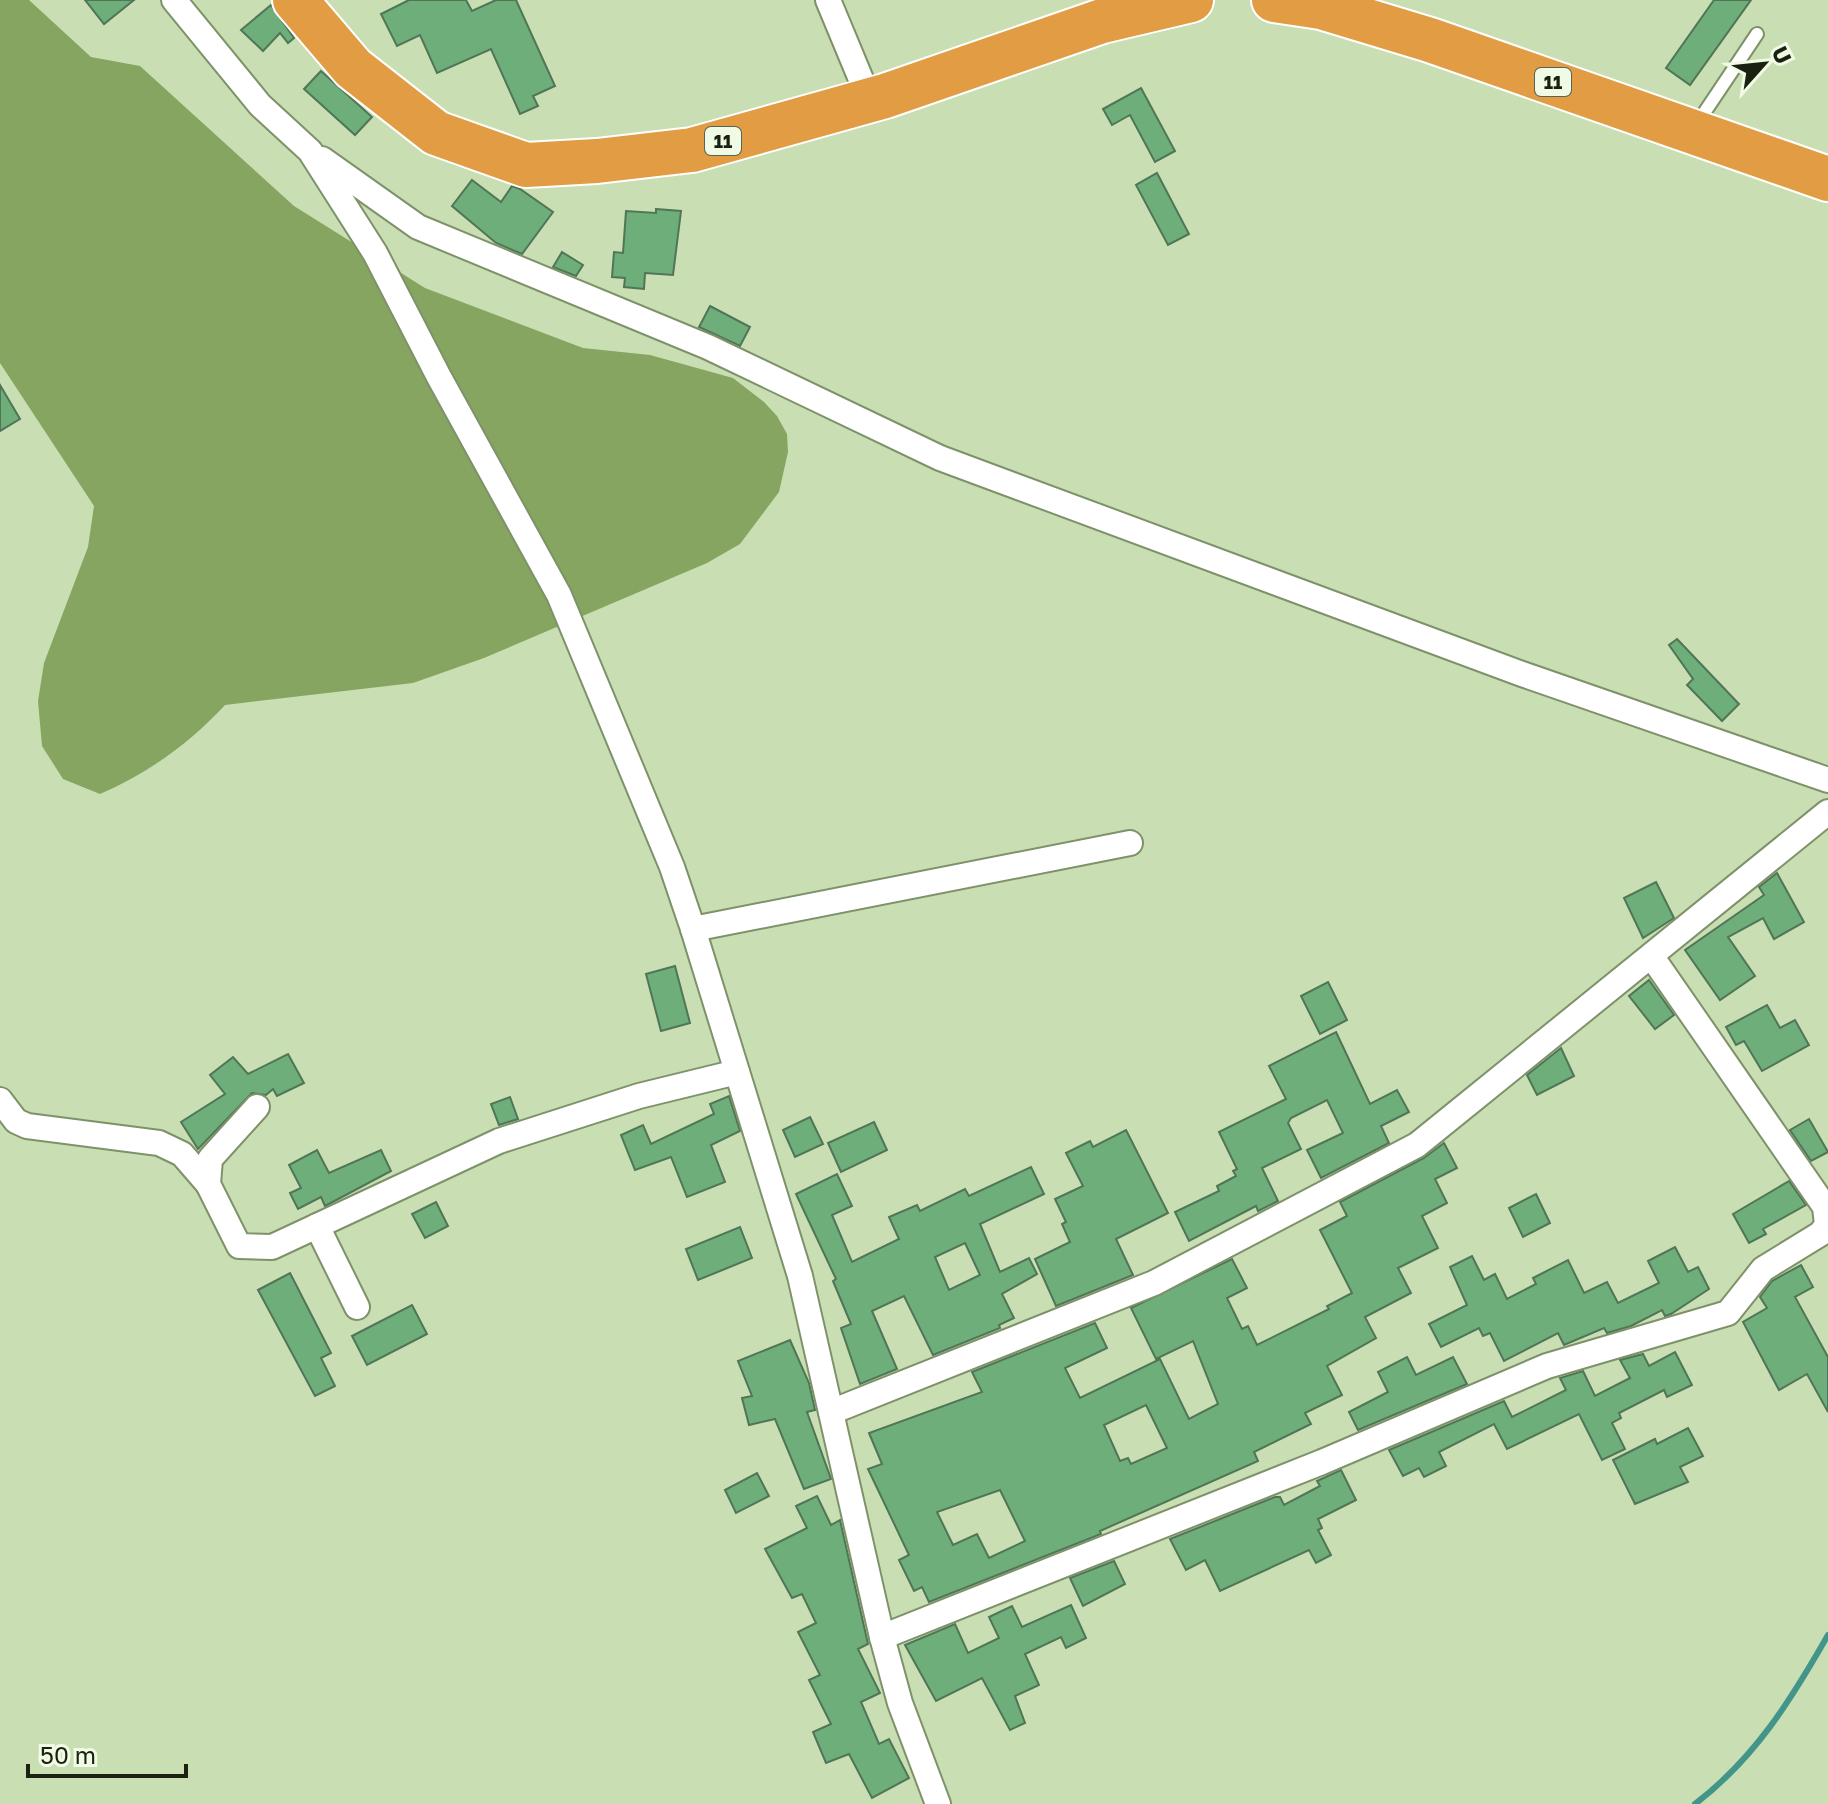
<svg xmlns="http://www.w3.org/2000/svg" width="1828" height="1804" font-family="'Golos Text',sans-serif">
	<rect width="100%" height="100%" fill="#c9dfb3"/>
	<path fill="#85a560" d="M0,0H29L91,57L140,66L294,206L425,288L583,348L650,355L733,378L764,402L777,416L787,434L788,452L779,492L740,544L707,563L484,658L413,683L225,705C189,744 148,773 100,794L63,779L42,746L38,701L44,663L88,547L94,506L0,363Z"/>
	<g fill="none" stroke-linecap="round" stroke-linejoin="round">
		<path stroke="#439489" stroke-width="6" d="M1695,1804C1755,1758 1791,1700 1828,1635"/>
	</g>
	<g fill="#6dae7a" stroke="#507557" stroke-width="2" fill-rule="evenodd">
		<polygon points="85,0 134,0 104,24"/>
		<polygon points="409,0 466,0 472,11 496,0 516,0 555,86 533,96 538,106 520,114 491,49 437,73 420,35 397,46 381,14"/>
		<polygon points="1714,0 1751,0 1690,85 1666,68"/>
		<polygon points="271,5 294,38 288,43 280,33 263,51 241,30"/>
		<polygon points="321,71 372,117 355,135 304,89"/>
		<polygon points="1141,88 1175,151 1155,162 1130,115 1112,125 1103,109"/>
		<polygon points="1157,173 1189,234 1168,245 1136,185"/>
		<polygon points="472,180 501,202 512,186 520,189 553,212 522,254 496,243 452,206"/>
		<polygon points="656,209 681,211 673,275 645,273 644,289 624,287 625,278 612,277 614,252 623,253 626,211 656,213"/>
		<polygon points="562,252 583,265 576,276 553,267"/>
		<polygon points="710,306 750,327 740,346 699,327"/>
		<polygon points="0,385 20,419 0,431"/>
		<polygon points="1677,639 1739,704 1722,721 1687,685 1693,679 1669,645"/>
		<polygon points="1777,873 1804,922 1774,939 1763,918 1728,937 1755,976 1720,1000 1685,950 1764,895 1759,887"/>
		<polygon points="1656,882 1674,918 1643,938 1624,898"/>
		<polygon points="675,966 690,1023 661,1031 646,974"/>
		<polygon points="1649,980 1674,1015 1655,1029 1629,996"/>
		<polygon points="1328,982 1347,1020 1320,1034 1301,996"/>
		<polygon points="1767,1005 1780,1028 1795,1020 1809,1045 1762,1071 1744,1041 1736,1045 1726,1027"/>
		<polygon points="1336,1032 1370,1104 1397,1090 1409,1112 1381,1126 1389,1143 1321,1178 1307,1150 1343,1133 1327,1100 1291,1118 1288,1123 1301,1149 1262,1168 1278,1201 1258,1211 1256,1206 1189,1241 1175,1212 1219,1191 1217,1186 1236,1176 1233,1171 1237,1169 1219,1132 1286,1099 1269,1066"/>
		<polygon points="1561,1048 1574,1076 1537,1095 1527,1075"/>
		<polygon points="288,1054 304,1083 277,1096 273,1089 266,1095 252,1093 198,1149 181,1122 225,1094 210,1075 233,1057 248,1074"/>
		<polygon points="729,1096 740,1131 711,1145 725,1182 687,1197 671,1157 635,1170 621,1135 643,1125 651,1144 714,1114 710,1104"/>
		<polygon points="510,1097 518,1119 499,1125 491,1104"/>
		<polygon points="810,1117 823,1144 795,1157 783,1130"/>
		<polygon points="1809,1119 1828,1152 1811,1161 1790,1130"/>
		<polygon points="874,1122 887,1150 841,1172 828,1143"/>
		<polygon points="1126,1130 1168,1213 1116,1239 1133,1275 1056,1306 1035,1259 1070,1242 1062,1224 1066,1222 1055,1199 1083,1186 1066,1153 1090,1141 1093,1147"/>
		<path d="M1444,1143L1457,1168L1435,1179L1447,1203L1422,1216L1438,1248L1398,1268L1411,1293L1365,1317L1376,1338L1327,1366L1342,1395L1305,1413L1311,1424L1254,1452L1258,1461L1100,1531L1101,1534L929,1602L922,1587L914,1591L899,1560L909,1555L868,1469L882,1464L869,1433L982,1392L972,1372L1095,1323L1107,1348L1065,1368L1080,1398L1160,1359L1189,1419L1218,1404L1193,1341L1156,1359L1131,1308L1232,1259L1247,1288L1227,1298L1242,1329L1248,1326L1257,1345L1329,1309L1327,1306L1352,1293L1320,1230L1347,1216L1340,1202L1424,1158ZM1146,1405L1167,1448L1131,1464L1128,1458L1120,1461L1104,1425ZM1000,1490L1025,1541L989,1558L977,1534L953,1545L937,1512Z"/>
		<polygon points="317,1150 329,1173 381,1150 391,1171 325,1206 321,1197 298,1209 290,1193 301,1188 289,1165"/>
		<path d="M1031,1167L1044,1194L980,1224L1000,1272L1029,1258L1037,1274L1002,1294L1014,1318L999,1325L1000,1328L933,1355L904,1296L872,1311L897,1369L860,1384L841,1328L851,1324L833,1281L836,1279L796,1194L837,1174L852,1206L832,1215L852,1262L899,1239L889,1217L917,1205L920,1211L965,1189L969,1196ZM965,1243L980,1275L949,1290L935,1257Z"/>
		<polygon points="1789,1181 1806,1205 1763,1229 1766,1234 1749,1243 1733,1214"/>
		<polygon points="1536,1194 1550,1223 1523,1237 1509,1208"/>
		<polygon points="436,1202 448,1226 425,1238 412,1214"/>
		<polygon points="740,1227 752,1258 698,1280 686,1249"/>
		<polygon points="1675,1247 1688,1272 1698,1267 1709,1289 1671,1314 1665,1316 1662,1310 1631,1326 1607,1333 1604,1328 1564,1345 1558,1333 1504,1361 1490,1333 1483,1336 1479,1328 1441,1347 1429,1324 1467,1305 1450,1267 1472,1256 1484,1280 1495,1274 1507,1299 1536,1284 1533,1278 1568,1260 1584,1293 1607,1282 1618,1303 1659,1283 1648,1261"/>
		<polygon points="1801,1265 1813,1287 1795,1297 1828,1357 1828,1412 1807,1374 1779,1390 1743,1322 1767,1308 1760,1297 1772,1281"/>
		<polygon points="290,1273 331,1353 321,1358 335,1386 315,1396 258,1290"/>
		<polygon points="412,1305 427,1334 367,1365 352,1336"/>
		<polygon points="790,1340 809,1383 815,1410 807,1412 831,1479 804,1489 775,1419 749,1425 742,1398 752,1396 738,1361"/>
		<polygon points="1675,1352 1692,1385 1667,1397 1664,1390 1619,1413 1621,1418 1612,1423 1625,1449 1602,1460 1579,1414 1507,1449 1494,1424 1439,1452 1446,1466 1424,1477 1419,1468 1403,1476 1389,1450 1504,1401 1512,1417 1566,1390 1560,1378 1583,1371 1595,1396 1630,1378 1620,1360 1643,1354 1649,1366"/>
		<polygon points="1407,1357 1416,1375 1453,1357 1467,1384 1358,1430 1349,1412 1388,1392 1378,1372"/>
		<polygon points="1688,1428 1703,1456 1680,1467 1688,1482 1635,1504 1613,1460 1655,1439 1657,1444"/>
		<polygon points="1341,1470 1356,1500 1318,1519 1322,1528 1318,1530 1331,1555 1316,1563 1309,1550 1220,1591 1205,1560 1186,1570 1170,1539 1275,1497 1280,1497 1284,1505 1320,1486 1317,1481"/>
		<polygon points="757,1473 769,1496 736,1513 725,1490"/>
		<polygon points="817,1496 831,1525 840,1520 868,1644 858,1649 880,1693 861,1702 879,1744 889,1739 909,1778 872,1798 849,1754 826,1763 813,1732 831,1724 809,1680 820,1675 798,1632 816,1623 802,1594 792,1598 765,1549 807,1528 796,1506"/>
		<polygon points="1114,1561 1125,1584 1083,1606 1070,1578"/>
		<polygon points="1071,1605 1086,1638 1066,1648 1061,1637 1025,1654 1039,1685 1015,1696 1025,1723 1010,1730 982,1678 936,1701 905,1645 955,1624 968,1653 999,1638 989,1617 1012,1606 1022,1627"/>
	</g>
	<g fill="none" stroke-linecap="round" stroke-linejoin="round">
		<defs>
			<polyline id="lane" points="1696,125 1757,34"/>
			<g id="street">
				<polyline points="174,0 260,105 310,151 375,253 439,377 559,595 672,867 693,929 800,1276 882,1637 900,1703 938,1804"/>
				<polyline points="828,0 870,101"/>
				<polyline points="322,159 418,227 708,347 940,458 1522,674 1828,780"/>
				<polyline points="693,929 1130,843"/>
				<polyline points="0,1100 16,1121 27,1126 159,1143 182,1154 208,1184"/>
				<polyline points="257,1107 210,1159 208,1184 239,1246 272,1247 499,1141 639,1096 737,1072"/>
				<polyline points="317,1226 357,1307"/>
				<polyline points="831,1412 1154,1283 1417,1145 1828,812"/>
				<polyline points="882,1637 1322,1462 1547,1366 1728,1313 1763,1269 1820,1234 1827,1225 1825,1207 1652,957"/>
			</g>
			<g id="highway">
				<polyline points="295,0 353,68 436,133 526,165 597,161 692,150 885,96 1102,21 1191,0"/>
				<polyline points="1274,0 1321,7 1430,40 1828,179"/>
			</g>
		</defs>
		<use href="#lane" stroke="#7e926a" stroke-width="16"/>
		<use href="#street" stroke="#7e926a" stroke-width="28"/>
		<use href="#highway" stroke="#fff" stroke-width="48"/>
		<use href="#lane" stroke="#fff" stroke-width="12"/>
		<use href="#street" stroke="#fff" stroke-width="24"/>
		<use href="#highway" stroke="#e19c44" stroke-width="44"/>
	</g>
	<g text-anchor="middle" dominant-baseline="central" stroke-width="7" stroke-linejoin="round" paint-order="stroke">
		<g fill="#f0fbe5" stroke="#5a6251" stroke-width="2">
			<rect x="1535" y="68" width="36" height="28" rx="6"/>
			<rect x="705" y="127" width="36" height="28" rx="6"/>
		</g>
		<g font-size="18" font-weight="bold" fill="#1a2111">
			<text x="1553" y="82">11</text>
			<text x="723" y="141">11</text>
		</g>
	</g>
	<g transform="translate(1764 64) rotate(63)" stroke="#f0fbe5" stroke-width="6" paint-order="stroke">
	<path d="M0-6L14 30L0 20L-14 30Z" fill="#1a2111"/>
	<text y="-12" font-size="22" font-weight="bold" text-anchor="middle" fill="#1a2111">U</text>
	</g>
	<path d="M28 1764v12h158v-12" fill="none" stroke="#1a2111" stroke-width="4"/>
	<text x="40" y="1764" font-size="24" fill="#1a2111" stroke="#f0fbe5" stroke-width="6" paint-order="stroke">50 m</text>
</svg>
